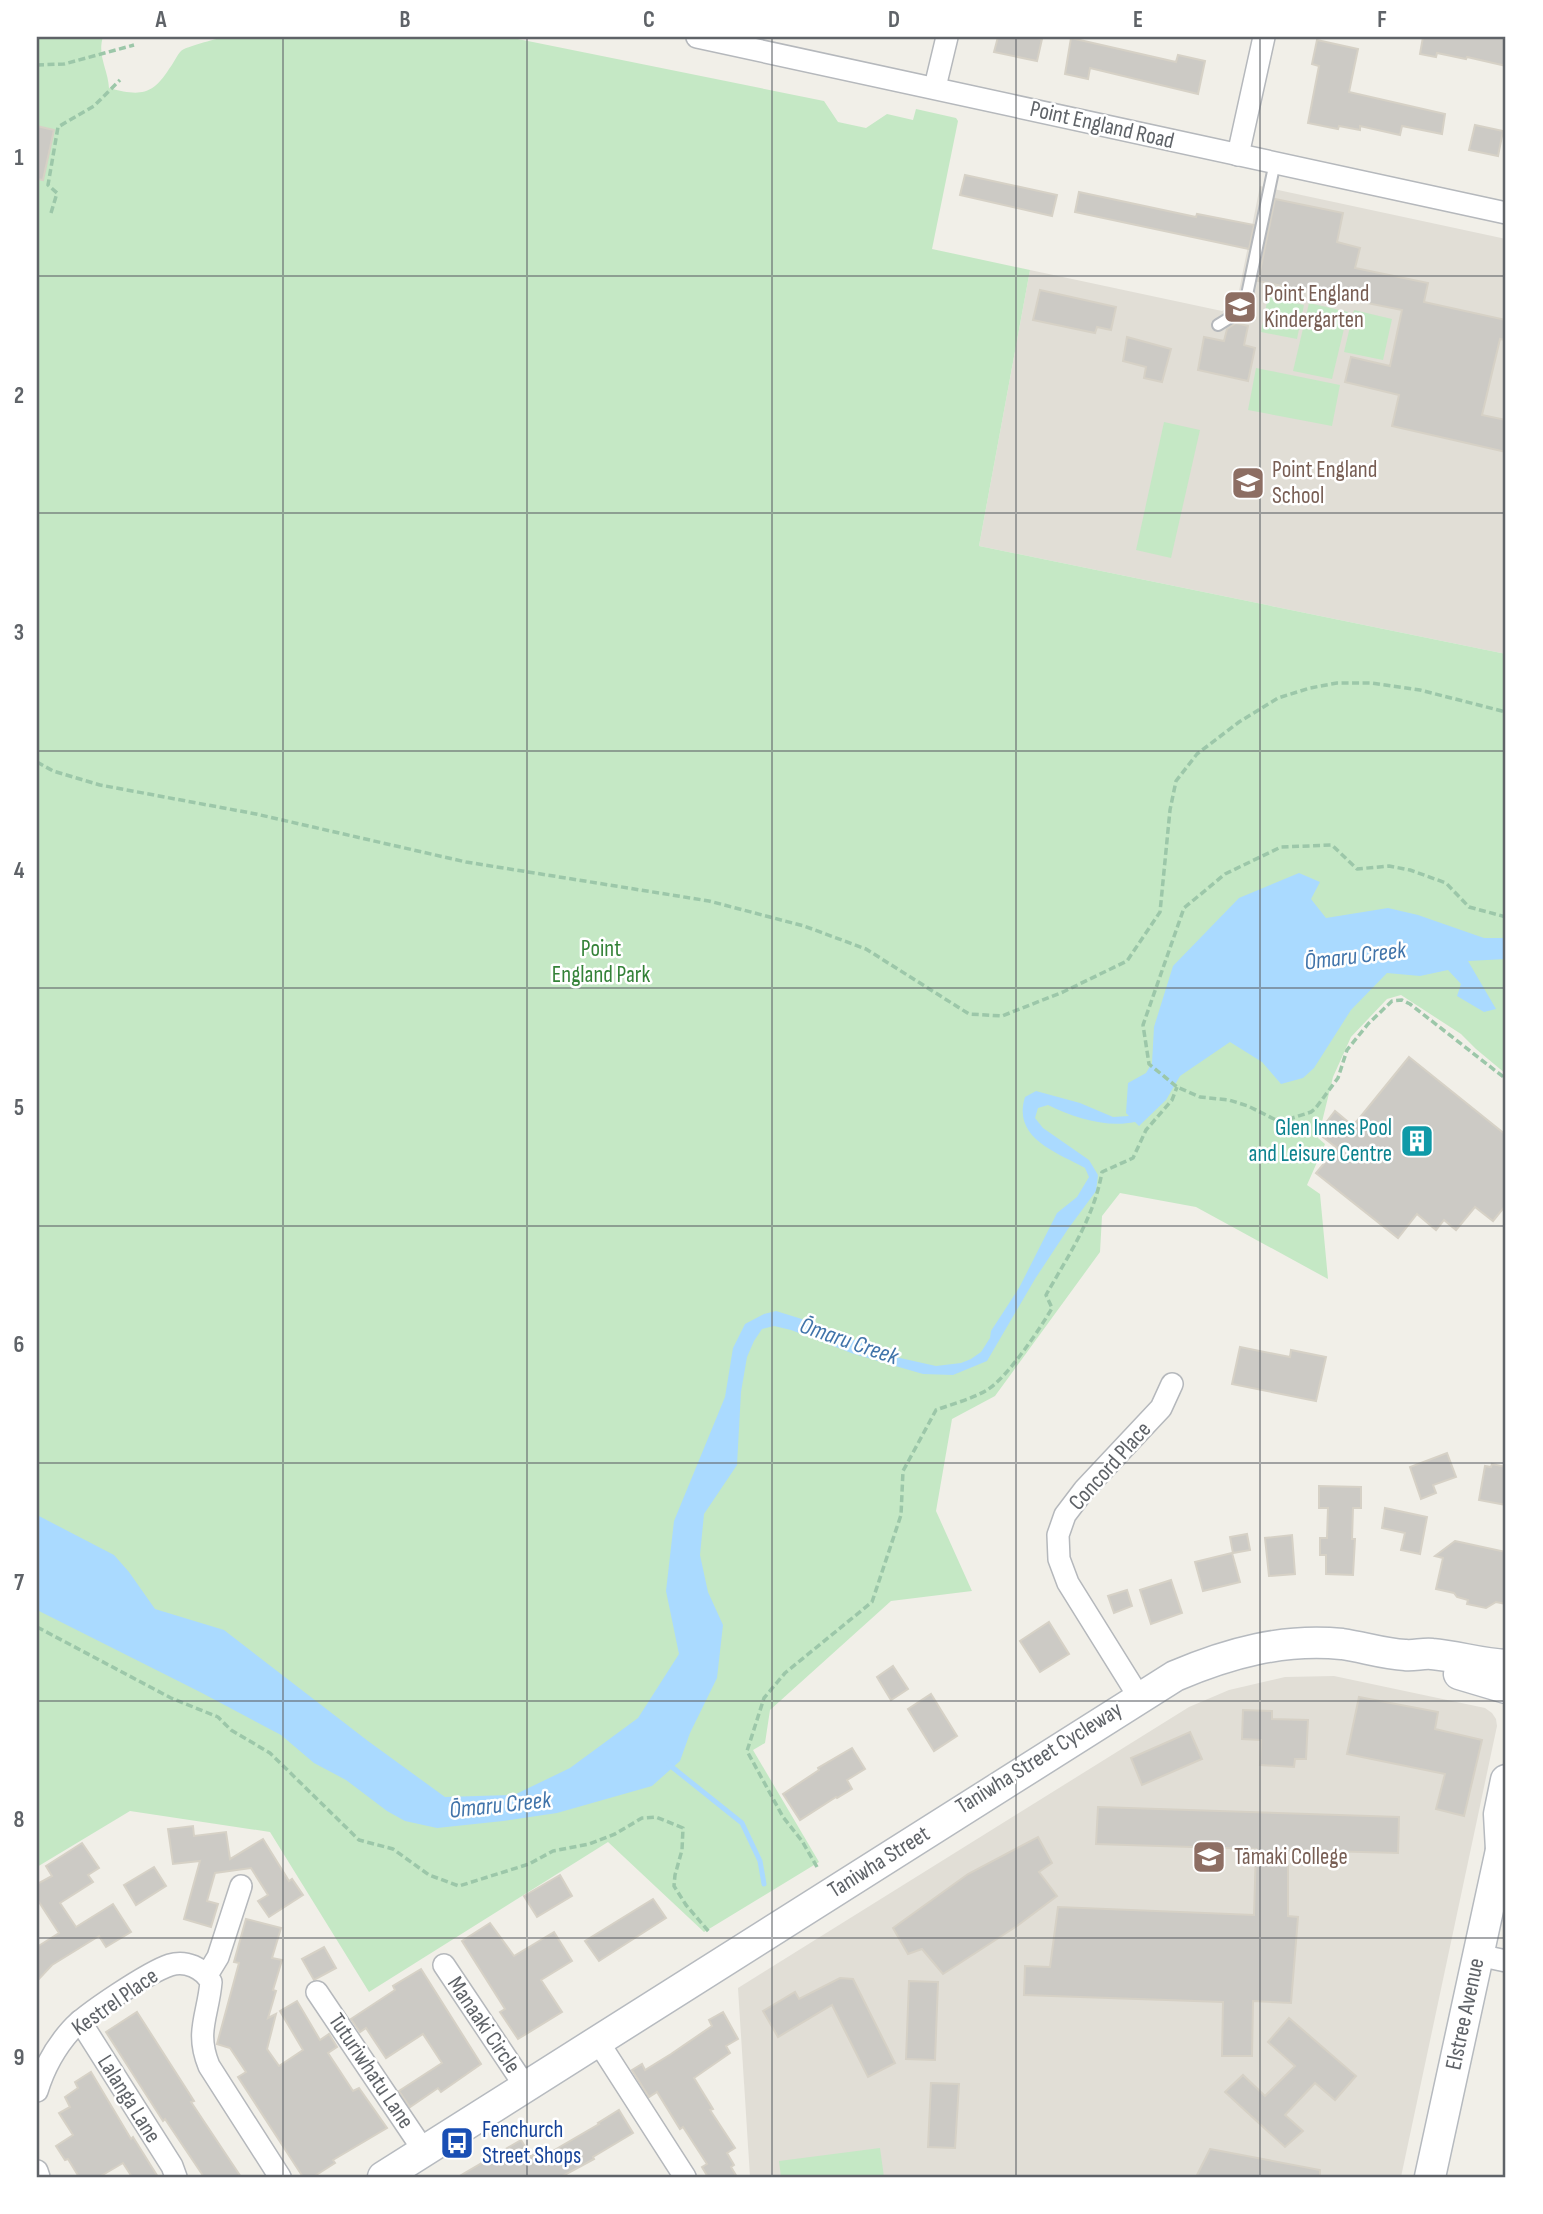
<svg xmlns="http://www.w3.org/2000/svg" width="1543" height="2214" font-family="'Sofia Sans Condensed',sans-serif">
	<rect width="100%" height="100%" fill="#f1efe8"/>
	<g fill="#e1ded6">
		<polygon points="1260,186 1506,239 1506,654 979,546 1030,270 1222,311 1237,301"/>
		<polygon points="1334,1676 1485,1708 1492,1713 1496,1719 1497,1726 1401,2177 750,2177 738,1988 1189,1707 1229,1690 1285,1677"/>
	</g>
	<g fill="#c5e8c5">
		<path d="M37,37H103C97,55 108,70 109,88C139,96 152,96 169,69C173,64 177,55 181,51C187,46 214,40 223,37H508L824,101L838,122L866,128L887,114L913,120L916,109L956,118L958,121L932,249L1030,270L979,546L1506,654V1074L1476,1049L1461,1034L1401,995L1387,999L1351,1037L1333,1077L1318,1138L1325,1144L1307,1185L1320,1194L1328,1279L1196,1207L1120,1193L1102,1216L1100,1252L995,1396L952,1419L936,1511L972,1591L891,1601L770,1710L765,1743L753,1750L819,1862L704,1932L608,1842L369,1992L270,1832L130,1811L37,1867Z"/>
		<polygon points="1268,297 1304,305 1297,339 1261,332"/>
		<polygon points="1309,303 1348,312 1332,379 1293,371"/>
		<polygon points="1354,310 1392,319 1383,360 1344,352"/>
		<polygon points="1256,368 1340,385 1332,426 1248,410"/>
		<polygon points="1164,422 1200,430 1171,558 1136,550"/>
		<polygon points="880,2148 884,2177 781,2177 779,2161"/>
	</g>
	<path fill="#aadaff" d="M1299,873L1320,882L1311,899L1326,918L1388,908L1418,915L1484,938H1506V959L1468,961L1496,1009L1484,1012L1457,996L1461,984L1448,970L1420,976L1387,973L1351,1010L1314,1068L1303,1078L1281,1084L1262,1062L1230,1042L1180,1076L1166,1100L1139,1126L1135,1122C1107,1128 1074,1118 1048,1105L1038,1108L1035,1118L1043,1128L1089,1160L1098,1175L1096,1191L1068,1229L1035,1279L987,1361L953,1375L923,1374L854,1354L791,1330L774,1326L762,1329L754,1341L747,1357L741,1392L737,1465L704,1514L700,1555L708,1592L723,1625L717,1678L690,1733L680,1761L652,1786L557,1813L503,1821L437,1828L405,1821L387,1811L346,1780L314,1763L281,1735L202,1693L37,1610V1515L114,1555L129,1572L155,1609L224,1630L368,1741L445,1797L514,1795L570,1768L638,1718L679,1654L666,1591L674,1521L725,1397L733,1348L745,1324L764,1314L776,1311L805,1320L900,1358L936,1366L961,1363L971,1359L981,1352L990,1338L991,1331L1019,1288L1057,1213L1077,1197L1089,1177L1085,1168C1056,1152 1012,1138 1025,1097L1036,1091L1080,1103L1113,1117L1129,1116L1126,1113L1128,1083L1146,1073L1152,1063L1154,1027L1173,966L1239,898Z"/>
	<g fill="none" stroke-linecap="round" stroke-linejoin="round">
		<polyline stroke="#aadaff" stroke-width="5" points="667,1763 742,1823 760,1861 764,1884"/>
	</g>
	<g fill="#cccac5" stroke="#d6d1c6" stroke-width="2">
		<polygon points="998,37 1031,37 1042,39 1037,61 994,52"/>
		<polygon points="1423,37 1506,37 1506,66 1467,57 1466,59 1437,53 1436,57 1420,54"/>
		<polygon points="1071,38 1176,62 1178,55 1205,61 1198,94 1090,68 1088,79 1065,74"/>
		<polygon points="1317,40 1358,49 1349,92 1445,114 1442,134 1402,126 1400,135 1360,126 1360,130 1339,126 1338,129 1308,123 1319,66 1312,64"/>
		<polygon points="1475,125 1503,131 1498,156 1469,150"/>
		<polygon points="37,126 54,130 43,180 37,179"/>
		<polygon points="965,175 1057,195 1052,216 960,195"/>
		<polygon points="1079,192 1196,217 1197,214 1254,225 1249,249 1075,212"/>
		<polygon points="1275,199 1343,213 1337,242 1360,248 1355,268 1428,283 1424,302 1506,320 1506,340 1500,339 1482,415 1506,420 1506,452 1392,426 1399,395 1345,382 1351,357 1390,366 1402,310 1258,281"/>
		<polygon points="1040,290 1116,307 1111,330 1097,327 1095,333 1033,320"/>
		<polygon points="1236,323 1248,326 1244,345 1255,348 1248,381 1198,370 1204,337 1224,341 1227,329"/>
		<polygon points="1127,337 1171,349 1162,382 1144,378 1146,367 1123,361"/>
		<polygon points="1409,1057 1506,1135 1506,1205 1493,1221 1475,1207 1456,1230 1444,1220 1436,1230 1417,1214 1398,1238 1316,1173 1337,1148 1318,1133 1335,1111 1353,1126"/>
		<polygon points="1240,1347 1290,1357 1291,1350 1326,1357 1316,1401 1232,1384"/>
		<polygon points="1447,1453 1456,1477 1433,1485 1436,1493 1421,1499 1410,1467"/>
		<polygon points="1492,1464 1506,1467 1506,1505 1479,1500 1485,1466 1491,1467"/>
		<polygon points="1319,1486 1361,1487 1361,1508 1353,1508 1352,1539 1355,1539 1353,1575 1326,1574 1326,1555 1320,1555 1320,1538 1327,1538 1328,1508 1319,1508"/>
		<polygon points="1385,1508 1427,1517 1420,1554 1401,1550 1405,1533 1382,1528"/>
		<polygon points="1247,1534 1250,1550 1233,1553 1230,1537"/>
		<polygon points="1292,1535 1295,1574 1269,1576 1265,1538"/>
		<polygon points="1455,1541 1506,1552 1506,1604 1496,1602 1486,1608 1467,1604 1468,1600 1457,1597 1454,1593 1436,1589 1443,1558 1435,1556"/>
		<polygon points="1232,1553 1240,1582 1203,1591 1195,1562"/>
		<polygon points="1171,1580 1182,1613 1151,1624 1140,1590"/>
		<polygon points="1127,1590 1132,1606 1114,1613 1108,1596"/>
		<polygon points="1049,1622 1069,1654 1040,1672 1020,1641"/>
		<polygon points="893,1666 908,1689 891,1700 877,1677"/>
		<polygon points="931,1694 957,1736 934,1751 908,1709"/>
		<polygon points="1359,1697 1438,1712 1435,1729 1482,1740 1464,1816 1436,1809 1445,1774 1347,1754"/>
		<polygon points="1243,1710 1272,1711 1272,1719 1308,1720 1306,1759 1295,1759 1294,1767 1260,1765 1261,1740 1242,1739"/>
		<polygon points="1190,1732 1202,1759 1142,1785 1131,1758"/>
		<polygon points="852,1748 865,1769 847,1780 852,1789 837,1798 836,1797 800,1820 783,1794 819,1770 818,1768"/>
		<polygon points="1098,1807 1399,1817 1398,1853 1288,1850 1288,1916 1298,1917 1291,2003 1253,2001 1252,2056 1222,2056 1223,2002 1024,1995 1025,1966 1050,1967 1058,1907 1254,1915 1256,1849 1096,1844"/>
		<polygon points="193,1826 194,1836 226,1832 230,1859 263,1839 289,1881 292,1879 303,1895 269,1917 258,1901 268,1895 251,1868 215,1873 207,1901 218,1904 211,1927 184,1919 200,1861 173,1864 168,1829"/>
		<polygon points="1038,1837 1052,1863 1039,1872 1057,1896 1017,1926 943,1974 922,1949 908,1954 893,1928 968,1874"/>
		<polygon points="82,1843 99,1868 88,1875 93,1882 60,1903 76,1927 113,1904 131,1932 106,1947 99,1936 52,1965 37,1981 37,1947 59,1933 37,1899 37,1884 52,1876 46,1866"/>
		<polygon points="154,1867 166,1886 136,1905 124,1885"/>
		<polygon points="560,1875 572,1896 537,1917 524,1896"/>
		<polygon points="653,1899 666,1918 599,1961 585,1941"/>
		<polygon points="246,1919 281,1928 272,1958 282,1960 273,1990 276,1991 268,2018 276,2014 267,2049 279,2066 303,2050 280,2011 297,2001 320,2040 329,2034 337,2047 328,2053 353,2091 359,2088 387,2128 333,2160 335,2163 313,2177 303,2177 238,2077 246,2072 230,2048 217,2044 239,1963 234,1962"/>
		<polygon points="490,1923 514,1956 554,1932 572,1961 541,1980 562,2012 518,2039 500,2012 505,2009 462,1941"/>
		<polygon points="324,1947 336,1968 314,1980 302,1959"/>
		<polygon points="421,1969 481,2064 441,2092 438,2088 410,2107 399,2091 442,2063 423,2034 386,2058 366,2028 360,2032 351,2019 395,1990 393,1986"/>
		<polygon points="840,1978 853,1979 895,2063 868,2077 832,2005 778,2037 763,2011 795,1992 799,1999"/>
		<polygon points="909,1981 938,1982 935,2060 906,2059"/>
		<polygon points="137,2012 194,2101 191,2102 241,2177 204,2177 165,2119 163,2121 106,2032"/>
		<polygon points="723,2012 738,2039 726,2046 730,2053 694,2078 713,2109 710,2110 735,2148 727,2153 734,2165 731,2167 737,2177 708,2177 702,2167 707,2164 683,2127 680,2129 657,2092 649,2097 632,2070 642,2064 645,2070 671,2054 712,2026 709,2020"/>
		<polygon points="1289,2018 1356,2076 1335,2100 1315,2083 1285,2115 1303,2131 1285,2147 1225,2092 1243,2075 1265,2096 1295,2066 1268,2042"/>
		<polygon points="91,2072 131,2139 133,2137 158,2177 132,2177 123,2163 99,2177 79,2177 68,2159 65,2160 56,2146 73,2135 59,2113 70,2107 65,2097 78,2088 75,2082"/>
		<polygon points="931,2083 959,2084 955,2148 928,2147"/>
		<polygon points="619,2110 633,2133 593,2157 594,2159 561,2177 458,2177 521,2140 531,2156 547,2146 551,2152 599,2124 598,2123"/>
		<polygon points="1210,2149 1320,2170 1320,2177 1196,2177"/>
	</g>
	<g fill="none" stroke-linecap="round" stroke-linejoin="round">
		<defs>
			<polyline id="lane" points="1218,325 1244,309 1275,162"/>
			<g id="street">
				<polyline points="697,37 1506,213"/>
				<polyline points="935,87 947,37"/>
				<polyline points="1238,155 1264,37"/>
				<polyline points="1139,1697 1068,1583 1059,1559 1058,1535 1065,1515 1084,1490 1161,1408 1172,1384"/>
				<polyline points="1478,1955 1506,1961"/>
				<polyline points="444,1965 525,2086"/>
				<polyline points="207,1975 218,1957 241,1886"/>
				<polyline points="317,1992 424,2151"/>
				<polyline points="80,2021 172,2166 176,2177"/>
				<polyline points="597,2040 685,2177"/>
				<path d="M37,2091C44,2068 54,2049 71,2030C85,2014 149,1972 170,1965C186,1960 203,1968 211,1982C208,2016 195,2032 209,2066L280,2177"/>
				<polyline points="37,2171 39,2177"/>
			</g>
			<g id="secondary">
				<polyline points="1459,1674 1506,1688"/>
				<polyline points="1501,1850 1499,1814 1506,1780"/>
				<path d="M383,2177L1175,1676C1229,1653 1284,1638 1342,1644C1363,1647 1384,1654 1405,1655C1414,1656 1423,1653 1432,1654C1457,1656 1481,1664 1506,1665"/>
				<polyline points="1430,2177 1501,1850 1506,1837"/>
			</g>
		</defs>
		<use href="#lane" stroke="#b5b8bc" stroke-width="14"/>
		<use href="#street" stroke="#b5b8bc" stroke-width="24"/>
		<use href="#secondary" stroke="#b6babf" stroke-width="33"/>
		<g stroke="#9cc7a9" stroke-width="3.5" stroke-dasharray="7 3.5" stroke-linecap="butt">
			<polyline points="37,65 64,64 134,45"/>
			<polyline points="51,213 57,193 48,185 58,127 94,106 120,80"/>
			<polyline points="37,762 53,771 100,785 256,814 466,862 709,901 804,926 866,949 969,1014 1002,1016 1063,992 1127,961 1160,912 1170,810 1176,781 1197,754 1239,722 1278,698 1310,688 1337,683 1371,683 1420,690 1506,712"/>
			<polyline points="1506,917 1469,907 1446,883 1410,870 1389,866 1357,869 1332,845 1281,847 1225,874 1184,908 1143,1025 1149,1064 1177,1087 1200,1097 1229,1100 1248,1106 1280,1122 1311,1112 1315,1109 1338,1078 1347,1050 1368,1024 1392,1001 1402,1000 1410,1004 1506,1079"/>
			<polyline points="37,1627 171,1698 218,1717 231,1730 270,1753 359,1840 393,1849 429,1875 459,1886 529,1864 553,1851 589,1844 615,1834 642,1818 656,1817 683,1828 682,1850 675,1875 674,1886 686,1905 710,1933"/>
			<polyline points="1506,1733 1504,1743 1506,1743"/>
			<path d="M817,1867L802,1841L783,1817L747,1751L764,1698L785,1673L872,1602L901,1515L903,1471L936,1410C952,1404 972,1399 987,1390C1007,1378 1040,1329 1052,1308L1046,1295C1068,1256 1094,1218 1102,1172L1133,1158L1146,1130L1172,1100L1177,1087"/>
		</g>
		<use href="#lane" stroke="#fff" stroke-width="10"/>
		<use href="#street" stroke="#fff" stroke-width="21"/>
		<use href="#secondary" stroke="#fff" stroke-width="30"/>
	</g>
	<path fill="none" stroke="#5f6368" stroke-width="2" stroke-opacity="0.55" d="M283,37V2177M527,37V2177M772,37V2177M1016,37V2177M1260,37V2177M37,276H1506M37,513H1506M37,751H1506M37,988H1506M37,1226H1506M37,1463H1506M37,1701H1506M37,1938H1506"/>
	<defs>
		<symbol id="school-square" viewBox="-11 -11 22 22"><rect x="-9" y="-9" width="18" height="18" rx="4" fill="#8d6e63" stroke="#fff"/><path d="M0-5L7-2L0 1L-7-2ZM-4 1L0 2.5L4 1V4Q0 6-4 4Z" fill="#fff"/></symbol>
		<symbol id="building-square" viewBox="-11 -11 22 22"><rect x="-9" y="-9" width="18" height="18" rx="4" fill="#0f9aa8" stroke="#fff"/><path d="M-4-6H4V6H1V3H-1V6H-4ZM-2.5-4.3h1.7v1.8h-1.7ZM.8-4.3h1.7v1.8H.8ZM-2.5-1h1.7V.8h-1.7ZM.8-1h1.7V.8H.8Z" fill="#fff"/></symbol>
		<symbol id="bus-square" viewBox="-11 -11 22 22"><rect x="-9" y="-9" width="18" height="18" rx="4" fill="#1a4fb4" stroke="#fff"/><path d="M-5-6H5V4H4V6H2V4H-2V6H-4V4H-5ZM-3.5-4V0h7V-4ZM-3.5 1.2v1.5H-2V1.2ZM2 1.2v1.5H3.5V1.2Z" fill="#fff"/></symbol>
	</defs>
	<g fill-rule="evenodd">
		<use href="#school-square" x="1221" y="288" width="38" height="38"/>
		<use href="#school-square" x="1229" y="464" width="38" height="38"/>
		<use href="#building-square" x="1398" y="1122" width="38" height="38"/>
		<use href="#school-square" x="1190" y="1838" width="38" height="38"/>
		<use href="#bus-square" x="438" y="2124" width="38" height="38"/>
	</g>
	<g text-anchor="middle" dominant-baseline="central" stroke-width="5" stroke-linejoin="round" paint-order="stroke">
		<g font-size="23" fill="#5f6368" stroke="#fff">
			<text transform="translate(1102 125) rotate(13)">Point England Road</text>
			<text transform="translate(1110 1466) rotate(-48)">Concord Place</text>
			<text transform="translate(1039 1758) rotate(-32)">Taniwha Street Cycleway</text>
			<text transform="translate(879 1862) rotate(-32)">Taniwha Street</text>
			<text transform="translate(115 2002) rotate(-35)">Kestrel Place</text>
			<text transform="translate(1465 2014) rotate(-78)">Elstree Avenue</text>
			<text transform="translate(484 2025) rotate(56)">Manaaki Circle</text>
			<text transform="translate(371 2071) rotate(56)">Tuturiwhatu Lane</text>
			<text transform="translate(129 2099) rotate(58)">Lalanga Lane</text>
		</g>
		<g font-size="23" fill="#785e54" stroke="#fff" text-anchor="start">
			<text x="1264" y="294">Point England<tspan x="1264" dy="26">Kindergarten</tspan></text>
			<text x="1272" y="470">Point England<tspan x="1272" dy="26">School</tspan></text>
			<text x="1234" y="1857">Tāmaki College</text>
		</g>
		<g font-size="23" fill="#348238" stroke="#fff">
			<text x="601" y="949">Point<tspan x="601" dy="26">England Park</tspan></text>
		</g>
		<g font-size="23" fill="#0d838f" stroke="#fff" text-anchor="end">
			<text x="1392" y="1128">Glen Innes Pool<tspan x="1392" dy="26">and Leisure Centre</tspan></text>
		</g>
		<g font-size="23" fill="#164399" stroke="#fff" text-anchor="start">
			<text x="482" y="2130">Fenchurch<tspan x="482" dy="26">Street Shops</tspan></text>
		</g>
		<g font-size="24" font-style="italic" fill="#4174aa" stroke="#fff">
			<text transform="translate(1355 956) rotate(-7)">Ōmaru Creek</text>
			<text transform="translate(849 1341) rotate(19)">Ōmaru Creek</text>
			<text transform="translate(500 1805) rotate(-6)">Ōmaru Creek</text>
		</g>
	</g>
	<rect width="1543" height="2214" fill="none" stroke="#ffffff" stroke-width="77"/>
	<rect x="38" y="38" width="1466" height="2138" fill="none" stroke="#5f6368" stroke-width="2.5"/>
	<g font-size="23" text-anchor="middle" font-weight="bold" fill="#5f6368">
		<text x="161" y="27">A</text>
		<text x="405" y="27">B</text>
		<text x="649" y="27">C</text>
		<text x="894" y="27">D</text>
		<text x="1138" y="27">E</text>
		<text x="1382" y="27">F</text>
		<text x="19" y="165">1</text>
		<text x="19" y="403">2</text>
		<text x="19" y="640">3</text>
		<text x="19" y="878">4</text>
		<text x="19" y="1115">5</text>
		<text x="19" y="1352">6</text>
		<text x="19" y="1590">7</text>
		<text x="19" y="1827">8</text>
		<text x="19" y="2065">9</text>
	</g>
</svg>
